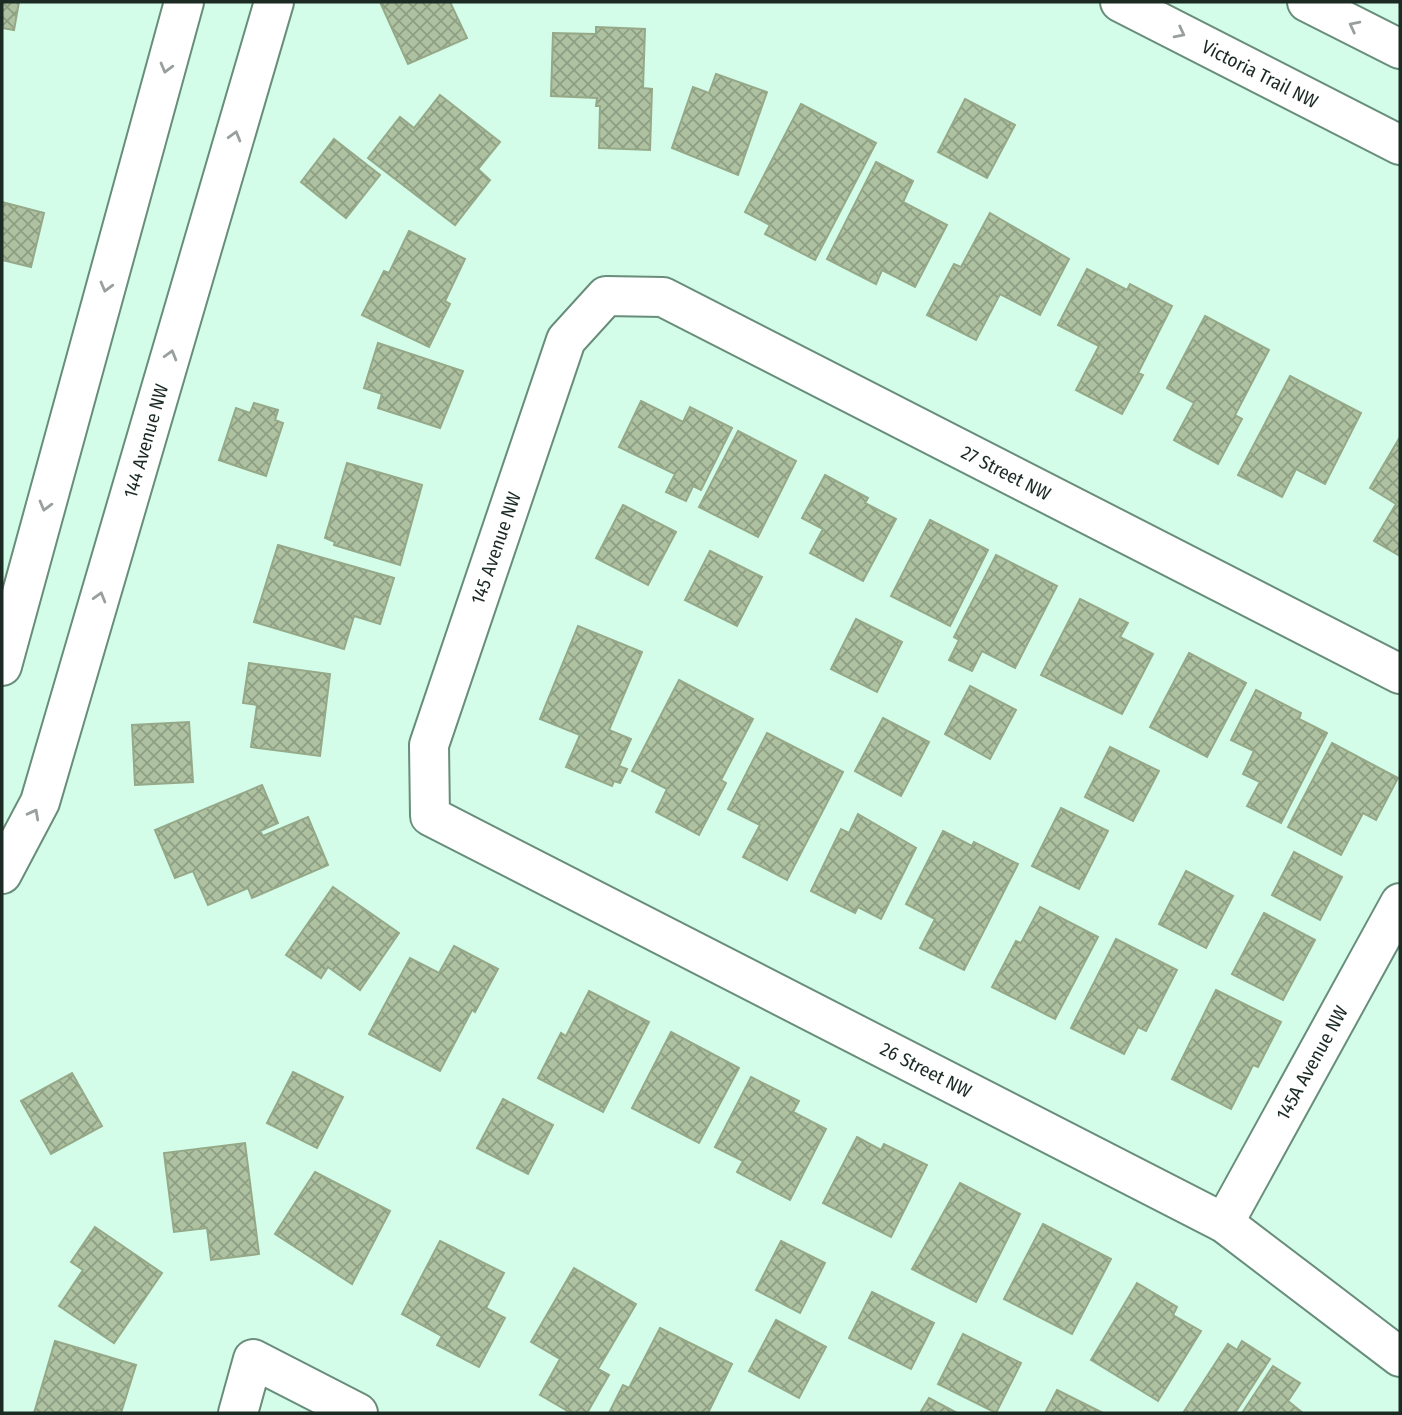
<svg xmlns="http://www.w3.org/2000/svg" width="1402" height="1415" font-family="'Fira Sans Condensed',sans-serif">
	<defs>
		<pattern id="building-cross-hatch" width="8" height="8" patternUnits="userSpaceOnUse" patternTransform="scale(1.75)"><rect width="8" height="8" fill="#aec2a1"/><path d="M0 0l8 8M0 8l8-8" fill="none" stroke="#8d9e83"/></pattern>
	</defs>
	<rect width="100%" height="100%" fill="#d4fde9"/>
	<g fill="url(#building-cross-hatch)" stroke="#95a989" stroke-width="2">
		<polygon points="2,2 19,2 14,30 2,28"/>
		<polygon points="380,2 450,2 467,38 408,64"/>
		<polygon points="596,27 645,29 643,88 652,89 650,150 599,148 600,106 596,106 597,98 551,96 553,33 596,34"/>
		<polygon points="716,74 767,92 738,175 672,148 693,87 709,93"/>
		<polygon points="440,95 500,142 478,169 490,180 455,225 368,158 400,117 414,128"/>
		<polygon points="965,99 1015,125 987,178 938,152"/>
		<polygon points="801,104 876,143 815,260 765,234 770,225 745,212"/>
		<polygon points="334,139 380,175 346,218 301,182"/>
		<polygon points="876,162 913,181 903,202 947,225 915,287 882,270 876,284 827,259"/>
		<polygon points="2,202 44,213 31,267 2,260"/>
		<polygon points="990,213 1069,259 1040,315 1000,294 976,340 927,315 954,264 961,267"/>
		<polygon points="409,231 465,259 445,301 450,304 429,347 362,315 384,271 389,273"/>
		<polygon points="1087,269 1127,290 1130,284 1172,306 1138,373 1143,375 1122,414 1076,390 1099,346 1058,325"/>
		<polygon points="1205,316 1269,350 1235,415 1242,419 1218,464 1174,440 1194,403 1167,388"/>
		<polygon points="378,343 463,371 440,428 378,408 382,394 364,388"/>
		<polygon points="1290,376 1361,413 1325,484 1296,469 1282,497 1238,475"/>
		<polygon points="641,401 683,422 690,407 732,428 701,490 693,486 686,501 666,492 675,474 619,447"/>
		<polygon points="254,403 278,410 275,420 283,423 266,476 219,460 236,408 250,413"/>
		<polygon points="738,431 796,461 758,537 699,507"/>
		<polygon points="1400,437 1400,556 1374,541 1396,504 1370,488"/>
		<polygon points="347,463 422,485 400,565 334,545 335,542 325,538"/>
		<polygon points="825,475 868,498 865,503 896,519 863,581 810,553 823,529 802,518"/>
		<polygon points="623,505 676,532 648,585 596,558"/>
		<polygon points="930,520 988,550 950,626 891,596"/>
		<polygon points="278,545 394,578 380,624 354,616 344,649 254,622"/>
		<polygon points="710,551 762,577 737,626 685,600"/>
		<polygon points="996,555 1057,586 1015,668 982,651 972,671 949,660 959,640 954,637"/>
		<polygon points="1080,599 1128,623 1120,637 1153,654 1122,714 1041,675"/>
		<polygon points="856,619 902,642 877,692 831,669"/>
		<polygon points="578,626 642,652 609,730 631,739 619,766 627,769 620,783 614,781 612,786 566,767 580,735 540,719"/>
		<polygon points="1189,653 1246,683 1207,757 1150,727"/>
		<polygon points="249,663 330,674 320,756 251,747 257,705 243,703"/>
		<polygon points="679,680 753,719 721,780 726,783 699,835 656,812 667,789 632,771"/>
		<polygon points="970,686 1016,710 990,759 945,734"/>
		<polygon points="1256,690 1301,713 1299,719 1327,733 1281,823 1247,806 1260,782 1243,774 1254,751 1231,740"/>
		<polygon points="883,718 929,742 901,796 855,771"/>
		<polygon points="189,722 193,782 135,785 132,725"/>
		<polygon points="767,733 843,772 787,880 743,857 760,825 728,809"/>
		<polygon points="1332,743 1398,778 1376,820 1363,813 1341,855 1288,827"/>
		<polygon points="1110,747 1159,771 1133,821 1085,797"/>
		<polygon points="262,785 278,823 260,831 263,836 308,817 328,865 252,898 248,888 208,905 193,871 175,878 155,830"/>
		<polygon points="1061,808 1108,831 1079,889 1032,866"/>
		<polygon points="858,814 916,848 881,919 858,907 855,913 811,891 841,829 849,833"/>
		<polygon points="943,831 972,846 974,842 1018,864 964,970 920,948 935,919 906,904"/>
		<polygon points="1294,852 1342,877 1320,920 1272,895"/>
		<polygon points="1186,871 1233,896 1206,948 1159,924"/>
		<polygon points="333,887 399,933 360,990 328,967 321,978 286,955"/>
		<polygon points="1040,907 1098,937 1055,1019 992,987 1016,941 1021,943"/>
		<polygon points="1264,913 1315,940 1283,1000 1232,974"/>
		<polygon points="1116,939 1177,970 1146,1031 1138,1027 1124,1054 1071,1028"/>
		<polygon points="454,946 498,969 475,1012 472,1010 440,1071 369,1034 410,958 439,973"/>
		<polygon points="1216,990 1281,1022 1258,1067 1253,1065 1231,1109 1172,1079"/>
		<polygon points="589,991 649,1022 603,1112 538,1078 561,1033 566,1036"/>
		<polygon points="671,1032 739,1068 699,1143 632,1108"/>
		<polygon points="293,1072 343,1097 317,1148 267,1123"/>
		<polygon points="72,1073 102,1126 51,1154 21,1101"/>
		<polygon points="751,1077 799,1101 793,1112 826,1129 790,1200 737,1172 743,1161 715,1147"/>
		<polygon points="503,1099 553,1125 528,1174 477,1148"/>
		<polygon points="857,1137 881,1150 884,1144 927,1165 891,1237 823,1203"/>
		<polygon points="245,1143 259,1254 211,1260 207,1228 174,1232 164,1153"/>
		<polygon points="315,1172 390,1211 352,1284 275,1234"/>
		<polygon points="960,1183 1020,1214 976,1302 912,1269"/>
		<polygon points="1043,1224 1111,1259 1072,1334 1004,1299"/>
		<polygon points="95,1227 162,1273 114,1343 59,1306 83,1270 71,1262"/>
		<polygon points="440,1241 504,1273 486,1308 505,1318 479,1367 437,1345 442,1336 402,1314"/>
		<polygon points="781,1241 825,1263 800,1313 756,1290"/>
		<polygon points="574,1268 636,1304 598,1369 609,1375 587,1413 571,1413 540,1395 560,1359 531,1342"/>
		<polygon points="1137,1283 1177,1307 1173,1315 1201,1331 1158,1401 1091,1360"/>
		<polygon points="872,1292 934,1323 911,1369 849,1338"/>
		<polygon points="776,1320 826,1347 799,1398 749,1371"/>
		<polygon points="660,1328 732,1364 708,1413 609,1413 623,1385 629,1388"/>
		<polygon points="963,1334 1021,1363 996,1413 938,1384"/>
		<polygon points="55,1341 136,1365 121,1413 97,1410 96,1413 34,1413"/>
		<polygon points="1242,1341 1270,1359 1235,1413 1183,1413 1228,1344 1237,1350"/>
		<polygon points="1273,1366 1300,1383 1288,1401 1303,1413 1242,1413"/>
		<polygon points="1057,1390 1103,1413 1045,1413"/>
		<polygon points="929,1398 957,1413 920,1413"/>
	</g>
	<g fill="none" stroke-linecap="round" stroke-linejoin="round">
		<defs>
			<g id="street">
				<polyline points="1400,674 663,297 606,296 566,340 429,745 430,816 1224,1223 1400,1357"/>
				<polyline points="1224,1223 1400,903"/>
				<polyline points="238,1413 253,1359 358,1413"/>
			</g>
			<g id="secondary">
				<polyline points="1120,2 1400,145"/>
				<polyline points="1307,2 1400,49"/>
				<polyline points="2,666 184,2"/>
				<polyline points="2,874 40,802 274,2"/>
			</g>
		</defs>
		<use href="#street" stroke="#688d7b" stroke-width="42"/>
		<use href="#secondary" stroke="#688d7b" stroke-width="42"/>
		<use href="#street" stroke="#fff" stroke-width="38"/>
		<use href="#secondary" stroke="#fff" stroke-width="38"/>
	</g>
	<defs><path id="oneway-chevron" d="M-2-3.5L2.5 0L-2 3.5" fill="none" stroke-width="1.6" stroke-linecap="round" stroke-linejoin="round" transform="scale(1.75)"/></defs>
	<g stroke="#989f9c">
		<use href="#oneway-chevron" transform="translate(1354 26) rotate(-153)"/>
		<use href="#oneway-chevron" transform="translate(1180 33) rotate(27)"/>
		<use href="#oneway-chevron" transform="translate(166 68) rotate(105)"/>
		<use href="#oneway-chevron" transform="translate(235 136) rotate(-74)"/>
		<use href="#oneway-chevron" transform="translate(106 287) rotate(105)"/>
		<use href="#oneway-chevron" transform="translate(171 355) rotate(-74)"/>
		<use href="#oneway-chevron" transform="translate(45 506) rotate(105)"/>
		<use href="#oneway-chevron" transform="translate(100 597) rotate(-74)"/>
		<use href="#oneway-chevron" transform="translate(34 814) rotate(-62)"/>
	</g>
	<g text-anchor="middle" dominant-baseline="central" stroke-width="6" stroke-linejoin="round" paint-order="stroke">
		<g font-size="19" fill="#1b2a23" stroke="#fff">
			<text transform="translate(1260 74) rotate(27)">Victoria Trail NW</text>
			<text transform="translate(146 441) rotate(-74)">144 Avenue NW</text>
			<text transform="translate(1006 473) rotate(27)">27 Street NW</text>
			<text transform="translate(496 548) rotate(-71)">145 Avenue NW</text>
			<text transform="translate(1312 1063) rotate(-61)">145A Avenue NW</text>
			<text transform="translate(926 1070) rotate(27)">26 Street NW</text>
		</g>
	</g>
	<rect width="1402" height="1415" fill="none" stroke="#1b2a23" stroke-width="7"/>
</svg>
